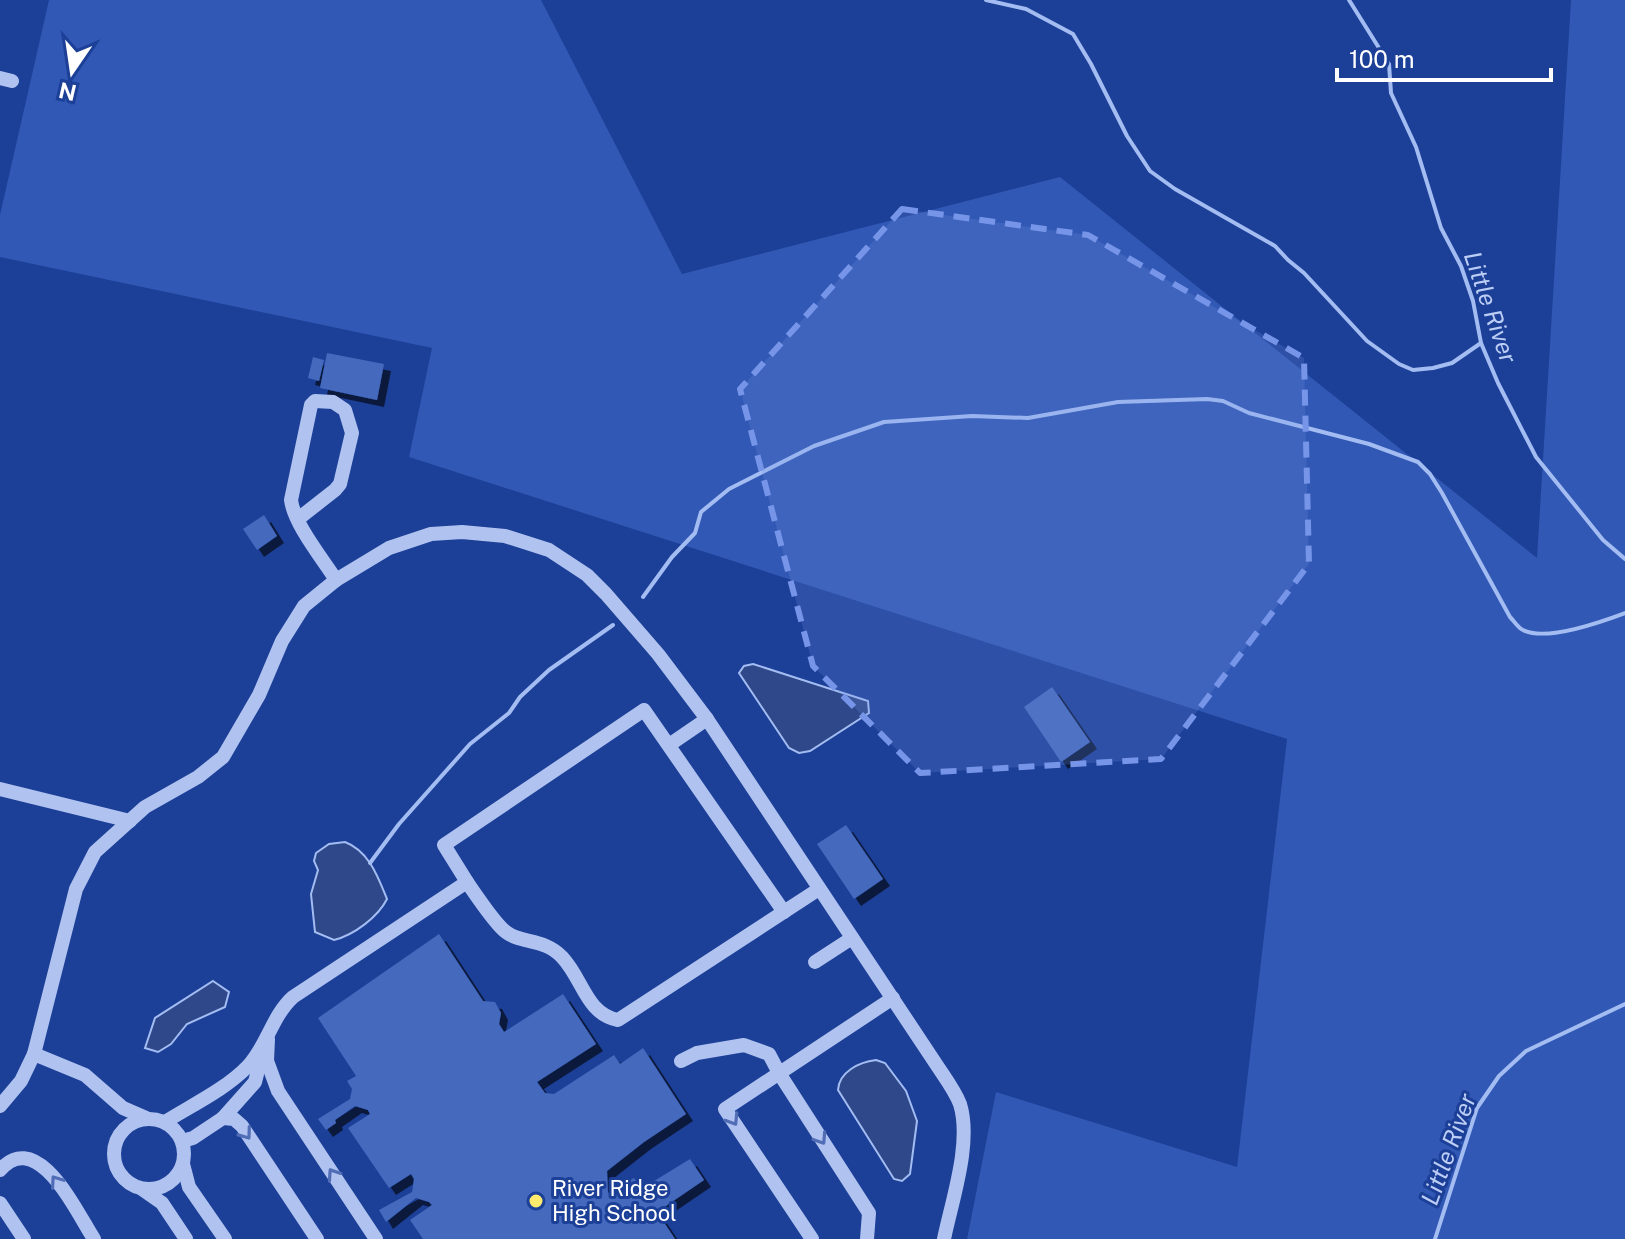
<svg xmlns="http://www.w3.org/2000/svg" width="1625" height="1239" font-family="'Public Sans',sans-serif">
	<defs>
		<filter id="shadow"><feDropShadow dx="7" dy="7" stdDeviation="0" flood-color="#0009"/></filter>
	</defs>
	<rect width="100%" height="100%" fill="#1c3f97"/>
	<polygon fill="#3058b4" points="49,0 541,0 682,274 1060,177 1537,558 1571,0 1625,0 1625,1239 967,1239 996,1092 1237,1167 1287,739 409,457 432,348 0,257 0,215"/>
	<g fill="#2e488a" stroke="#a3bcf2" stroke-width="2">
		<polygon points="753,664 868,701 869,713 810,751 799,753 789,748 739,673 744,666"/>
		<path d="M345,842C369,851 378,877 387,899C378,917 354,935 334,940L315,932L311,894L318,870L314,861L316,853L329,844Z"/>
		<polygon points="213,981 229,992 225,1007 187,1024 171,1044 158,1052 145,1048 155,1018"/>
		<path d="M876,1060L885,1063L906,1091L917,1121L910,1174L902,1181L894,1179L838,1090C839,1072 859,1062 876,1060Z"/>
	</g>
	<g fill="none" stroke-linecap="round" stroke-linejoin="round">
		<g stroke="#a3bcf2" stroke-width="4">
			<polyline points="986,0 1026,9 1073,34 1091,64 1127,136 1150,171 1175,189 1275,246 1288,260 1304,273 1367,341 1399,364 1413,370 1433,368 1452,363 1481,343"/>
			<polyline points="1349,0 1389,64 1391,93 1416,147 1441,228 1461,266 1473,301 1481,343 1498,383 1536,457 1603,540 1625,559"/>
			<path d="M643,597L672,557L695,533L701,512L729,489L814,446L884,422L972,416L1028,418L1118,402L1207,399L1223,401L1249,413L1369,444L1418,462L1430,474L1442,493L1510,617C1514,621 1518,628 1523,630C1546,642 1601,622 1625,613"/>
			<polyline points="370,863 399,824 470,744 509,713 520,697 549,670 613,625"/>
			<polyline points="1435,1239 1477,1108 1499,1076 1526,1051 1625,1004"/>
		</g>
	</g>
	<g fill="#4469bd" filter="url(#shadow)">
		<polygon points="327,353 384,364 377,400 320,388"/>
		<polygon points="313,357 324,360 319,381 308,378"/>
		<polygon points="264,515 277,536 257,550 243,529"/>
		<polygon points="1052,687 1090,742 1061,762 1024,707"/>
		<polygon points="846,825 883,879 854,899 817,844"/>
		<polygon points="439,934 483,1001 495,1002 501,1013 499,1024 504,1032 563,994 596,1044 537,1082 545,1093 554,1094 614,1055 620,1064 643,1048 686,1114 644,1142 607,1171 608,1193 634,1178 641,1189 690,1159 704,1180 657,1212 675,1239 423,1239 410,1220 432,1205 429,1202 416,1198 386,1222 379,1210 412,1192 414,1179 411,1174 389,1188 348,1128 370,1114 368,1110 355,1106 335,1120 336,1123 326,1130 318,1119 350,1099 352,1089 347,1081 356,1076 318,1018"/>
	</g>
	<g fill="none" stroke-linecap="round" stroke-linejoin="round">
		<g stroke="#b0c3f0" stroke-width="14">
			<polyline points="0,78 12,81"/>
			<path d="M298,519L335,490L340,484L352,433L345,410L333,402L315,401L311,405L291,500C294,524 322,558 336,580"/>
			<polyline points="669,745 707,719"/>
			<polyline points="0,789 130,821"/>
			<path d="M467,882C476,895 495,924 506,932C521,944 544,938 562,957C583,979 586,1014 618,1020L819,889"/>
			<polyline points="815,962 852,938"/>
			<polyline points="268,1039 267,1061 278,1091 376,1239"/>
			<polyline points="34,1054 85,1075 123,1108 146,1118"/>
			<polyline points="681,1061 697,1053 744,1045 769,1054 779,1073 869,1213 867,1239"/>
			<path d="M0,1106L21,1081L34,1054L76,889L95,852L145,807L198,777L223,757L259,695L282,641L304,606L336,580L389,548L431,534L462,532L505,536L549,550L587,575L606,594L658,654L707,719L938,1067C946,1079 955,1091 960,1104C972,1143 952,1200 944,1239"/>
			<polyline points="223,1118 255,1082 263,1050"/>
			<circle cx="149" cy="1154" r="35"/>
			<path d="M165,1122C192,1105 226,1089 248,1066C267,1046 272,1016 293,997L467,882L444,845L644,710L784,912"/>
			<polyline points="182,1141 193,1138 223,1118 234,1119 242,1126 317,1239"/>
			<polyline points="183,1164 189,1187 225,1239"/>
			<path d="M0,1170C38,1127 77,1213 94,1239"/>
			<polyline points="142,1189 162,1203 186,1239"/>
			<polyline points="0,1203 24,1239"/>
			<polyline points="812,1239 725,1109 893,998"/>
		</g>
	</g>
	<defs><path id="oneway-chevron" d="M-2-3.5L2.5 0L-2 3.5" fill="none" stroke-width="1.6" stroke-linecap="round" stroke-linejoin="round" transform="scale(2)"/></defs>
	<g stroke="#506db6">
		<use href="#oneway-chevron" transform="translate(733 1120) rotate(58)"/>
		<use href="#oneway-chevron" transform="translate(246 1134) rotate(54)"/>
		<use href="#oneway-chevron" transform="translate(821 1139) rotate(57)"/>
		<use href="#oneway-chevron" transform="translate(333 1174) rotate(-124)"/>
		<use href="#oneway-chevron" transform="translate(56 1181) rotate(-125)"/>
	</g>
	<path fill="#7795e8" fill-opacity="0.2" stroke="#7795e8" stroke-width="6" stroke-dasharray="16 10" stroke-linejoin="round" d="M902,209L1088,235L1304,358L1309,564L1161,759L920,773L813,666L740,389Z"/>
	<circle fill="#ffea6e" stroke="#1c3f97" stroke-width="3" cx="536" cy="1201" r="8"/>
	<g text-anchor="middle" dominant-baseline="central" stroke-width="6" stroke-linejoin="round" paint-order="stroke">
		<g font-size="22" fill="#fff" stroke="#1c3f97" text-anchor="start">
			<text x="552" y="1188">River Ridge<tspan x="552" dy="25">High School</tspan></text>
		</g>
		<g font-size="24" font-style="italic" fill="#bccef6" stroke="#1c3f97">
			<text transform="translate(1491 307) rotate(71)">Little River</text>
			<text transform="translate(1448 1149) rotate(-70)">Little River</text>
		</g>
	</g>
	<g transform="translate(72 72) rotate(193)" stroke="#1c3f97" stroke-width="6" paint-order="stroke">
	<path d="M0-6L14 30L0 20L-14 30Z" fill="#ffffff"/>
	<text y="-12" font-size="22" font-weight="bold" text-anchor="middle" fill="#ffffff">N</text>
	</g>
	<path d="M1337 68v12h214v-12" fill="none" stroke="#ffffff" stroke-width="4"/>
	<text x="1349" y="68" font-size="24" fill="#ffffff" stroke="#1c3f97" stroke-width="6" paint-order="stroke">100 m</text>
</svg>
